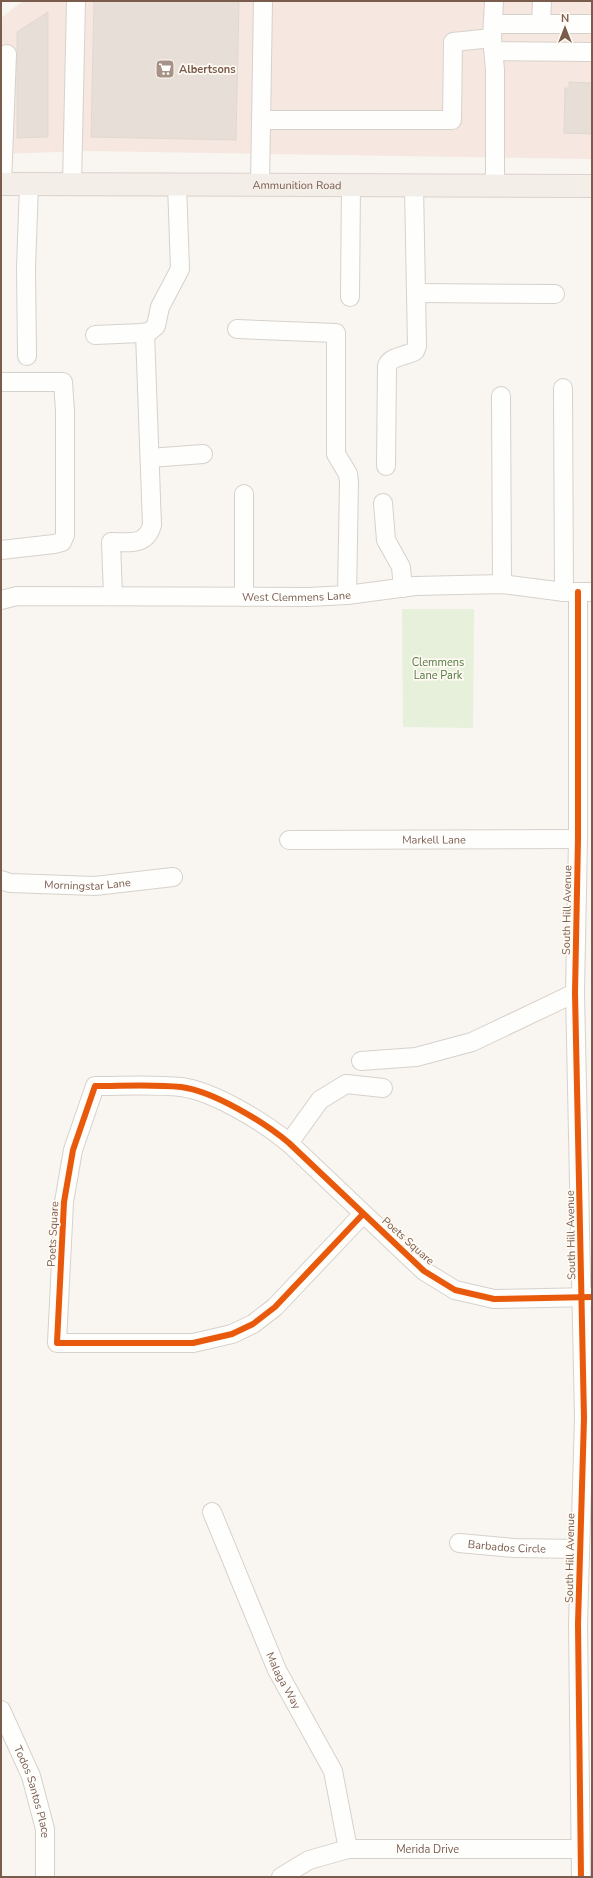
<svg xmlns="http://www.w3.org/2000/svg" width="593" height="1878" font-family="'Nunito Sans',sans-serif">
	<rect width="100%" height="100%" fill="#f9f5f0"/>
	<polygon fill="#f6e8e1" points="23,1 592,1 592,159 86,151 1,154 1,18"/>
	<polygon fill="#e7f0db" points="402,609 474,609 473,728 403,727"/>
	<g fill="#e6ded7" stroke="#e2d8d2">
		<polygon points="94,1 239,1 236,140 91,137"/>
		<polygon points="48,12 48,137 17,138 17,32"/>
		<polygon points="569,82 592,83 592,131 591,134 564,133 565,88 569,88"/>
	</g>
	<g fill="none" stroke-linecap="round" stroke-linejoin="round">
		<defs>
			<g id="minor">
				<polyline points="494,1 492,38 495,70 495,186"/>
				<polyline points="493,24 592,24"/>
				<polyline points="541,24 542,1"/>
				<polyline points="494,51 592,52"/>
				<polyline points="261,120 452,120 453,42 492,38"/>
				<polyline points="2,184 7,54"/>
				<polyline points="72,184 76,1"/>
				<polyline points="260,185 263,1"/>
				<polyline points="416,293 555,294"/>
				<polyline points="350,297 351,185"/>
				<polyline points="237,329 336,333 336,454 348,474 349,482 347,595"/>
				<polyline points="95,335 141,333 149,332 156,326 160,307 180,269 177,184"/>
				<polyline points="27,356 26,268 29,184"/>
				<polyline points="1,382 63,382 65,411 65,535 62,542 54,544 1,550"/>
				<polyline points="563,388 564,592"/>
				<polyline points="501,396 502,584"/>
				<polyline points="150,458 203,454"/>
				<path d="M386,466L387,366C390,356 407,356 415,351L417,346L414,186"/>
				<polyline points="244,494 244,597"/>
				<polyline points="383,503 386,540 401,567 403,588"/>
				<polyline points="578,592 578,839 575,993 584,1418 578,1624 581,1877"/>
				<path d="M113,596L111,542C130,542 146,546 152,525L145,333"/>
				<path id="s1" d="M1,600L17,596L309,597L347,595L415,586L502,584L564,592H592"/>
				<path id="s2" d="M289,840L578,839"/>
				<path id="s3" d="M1,880L10,883L95,886L173,877"/>
				<polyline points="361,1061 416,1057 472,1042 575,993"/>
				<polyline points="289,1143 320,1100 346,1084 383,1088"/>
				<path d="M363,1214L275,1307L253,1324L232,1334L193,1343H57L64,1202L73,1150L95,1086C123,1086 153,1084 181,1087C213,1091 264,1122 289,1143L424,1271L455,1290L494,1299L592,1297"/>
				<path id="s4" d="M212,1512L277,1670L333,1771L348,1849"/>
				<path id="s5" d="M459,1543L514,1548L580,1549"/>
				<path id="s6" d="M1,1710L31,1776L45,1829V1877"/>
				<path id="s7" d="M281,1877L309,1860L348,1849H580"/>
			</g>
			<g id="major">
				<path id="s8" d="M1,184L592,186"/>
			</g>
		</defs>
		<use href="#minor" stroke="#d7d1cb" stroke-width="20"/>
		<use href="#major" stroke="#dad1cc" stroke-width="24"/>
		<use href="#minor" stroke="#fefefd" stroke-width="18"/>
		<use href="#major" stroke="#f3eee8" stroke-width="22"/>
		<defs>
			<g id="cycleway">
				<polyline points="578,592 578,839 575,993 584,1418 578,1624 581,1877"/>
				<path d="M363,1214L275,1307L253,1324L232,1334L193,1343H57L64,1202L73,1150L95,1086C123,1086 153,1084 181,1087C213,1091 264,1122 289,1143L424,1271L455,1290L494,1299L592,1297"/>
			</g>
		</defs>
		<use href="#cycleway" stroke="#fffaf3" stroke-width="8"/>
		<use href="#cycleway" stroke="#e8590c" stroke-width="6"/>
	</g>
	<defs>
		<symbol id="supermarket-square" viewBox="-11 -11 22 22"><rect x="-9" y="-9" width="18" height="18" rx="4" fill="#a69286" stroke="#fffaf3"/><path d="M-6-5.5h2.5l.6 2H6L4.5 2H-2.5L-4.4-4H-6ZM-1.5 3.2a1.3 1.3 0 1 0 .1 0ZM3 3.2a1.3 1.3 0 1 0 .1 0Z" fill="#fff"/></symbol>
	</defs>
	<g fill-rule="evenodd">
		<use href="#supermarket-square" x="154" y="58" width="22" height="22"/>
	</g>
	<g text-anchor="middle" dominant-baseline="central" stroke-width="3.5" stroke-linejoin="round" paint-order="stroke">
		<g font-size="11" font-weight="bold" fill="#7a5c4d" stroke="#fffaf3" text-anchor="start">
			<text x="179" y="69">Albertsons</text>
		</g>
		<g font-size="11" fill="#7a5c4d" stroke="#fffaf3">
			<text stroke="none"><textPath href="#s8" startOffset="296">Ammunition Road</textPath></text>
			<text stroke="none"><textPath href="#s1" startOffset="296">West Clemmens Lane</textPath></text>
			<text stroke="none"><textPath href="#s2" startOffset="145">Markell Lane</textPath></text>
			<text stroke="none"><textPath href="#s3" startOffset="87">Morningstar Lane</textPath></text>
			<text transform="translate(567 910) rotate(-89)">South Hill Avenue</text>
			<text transform="translate(53 1234) rotate(-87)">Poets Square</text>
			<text transform="translate(571 1235) rotate(-91)">South Hill Avenue</text>
			<text transform="translate(408 1241) rotate(42)">Poets Square</text>
			<text stroke="none"><textPath href="#s5" startOffset="48">Barbados Circle</textPath></text>
			<text transform="translate(570 1558) rotate(-89)">South Hill Avenue</text>
			<text stroke="none"><textPath href="#s4" startOffset="183">Malaga Way</textPath></text>
			<text stroke="none"><textPath href="#s6" startOffset="88">Todos Santos Place</textPath></text>
			<text stroke="none"><textPath href="#s7" startOffset="153">Merida Drive</textPath></text>
		</g>
		<g font-size="11" fill="#537a41" stroke="#fffaf3">
			<text x="438" y="662">Clemmens<tspan x="438" dy="13">Lane Park</tspan></text>
		</g>
	</g>
	<rect width="593" height="1878" fill="none" stroke="#7a5c4d" stroke-width="4"/>
	<g transform="translate(565 28)" stroke="#fffaf3" stroke-width="3" paint-order="stroke">
	<path d="M0-3L7 15L0 10L-7 15Z" fill="#7a5c4d"/>
	<text y="-6" font-size="11" font-weight="bold" text-anchor="middle" fill="#7a5c4d">N</text>
	</g>
</svg>
